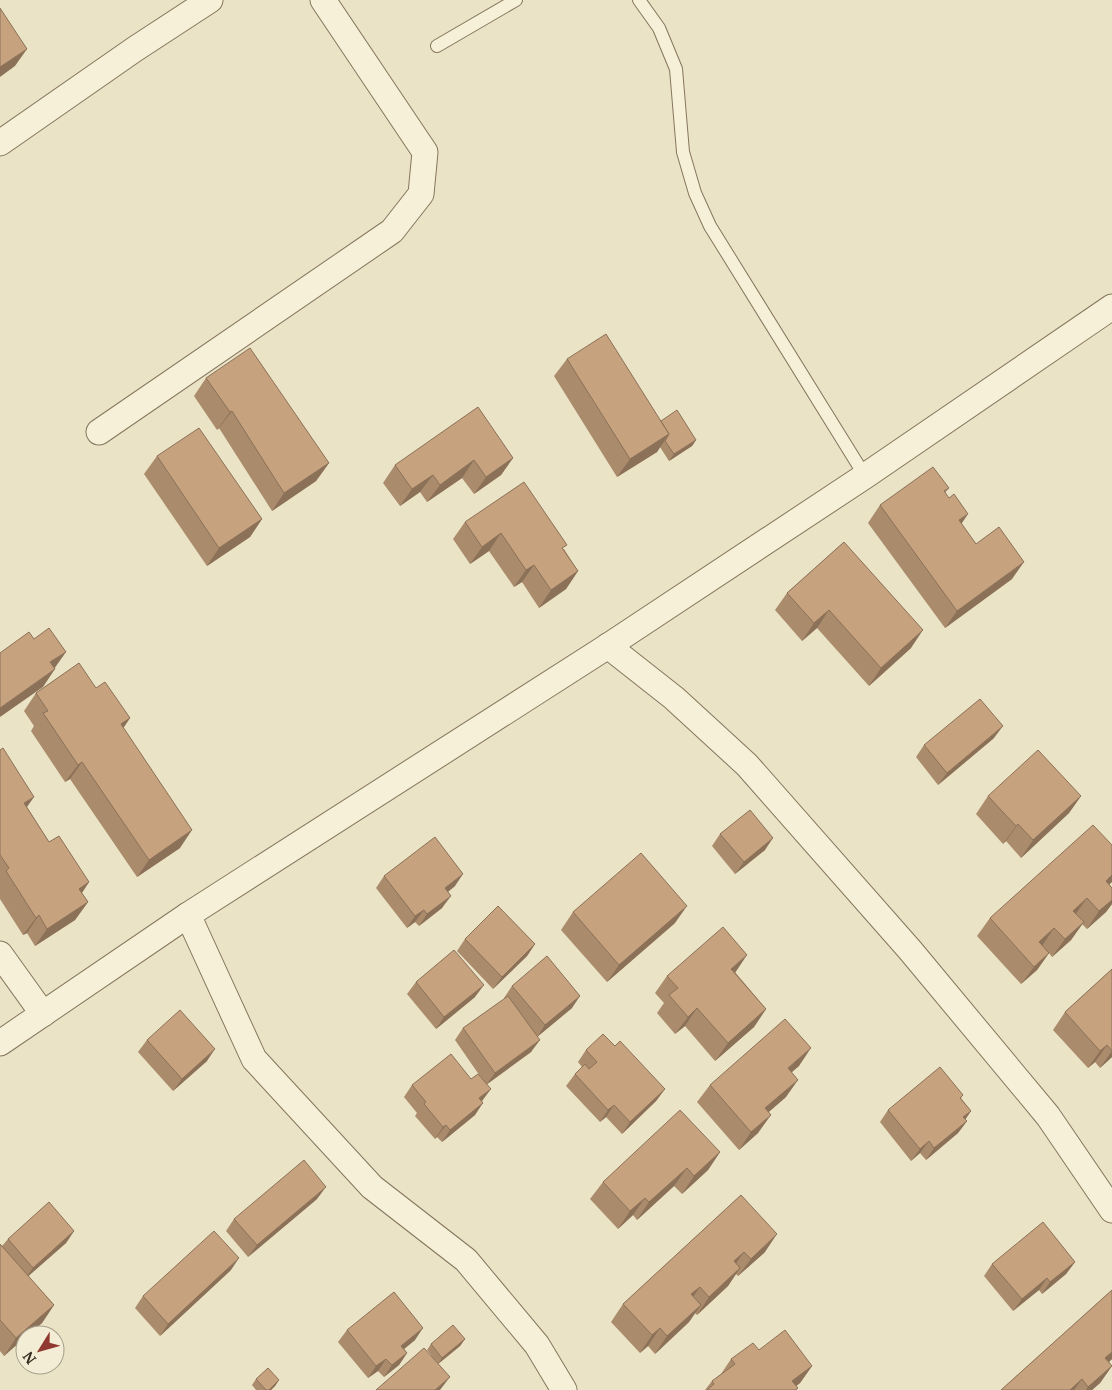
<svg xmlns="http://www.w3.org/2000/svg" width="1112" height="1390" font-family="Merriweather,serif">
	<rect width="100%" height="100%" fill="#ebe3c6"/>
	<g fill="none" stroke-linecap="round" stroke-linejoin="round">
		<defs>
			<g id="lane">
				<polyline points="639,0 659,28 676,69 683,152 695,193 710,226 865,476"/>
				<polyline points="437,46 516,0"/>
			</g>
			<g id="street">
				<polyline points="0,143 135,49 210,0"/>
				<polyline points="99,432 392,231 421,194 425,152 323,0"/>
				<polyline points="608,646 674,698 747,765 910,950 1048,1116 1112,1210"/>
				<polyline points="188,915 254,1059 372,1187 466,1260 537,1345 564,1390"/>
				<polyline points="0,954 43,1014"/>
				<polyline points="0,1043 188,915 608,646 865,476 1112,307"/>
			</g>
		</defs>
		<use href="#lane" stroke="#85755d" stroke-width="14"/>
		<use href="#street" stroke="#85755d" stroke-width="27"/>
		<use href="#lane" stroke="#f6f0d8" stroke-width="12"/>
		<use href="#street" stroke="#f6f0d8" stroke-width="25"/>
	</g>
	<g fill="#aa8b6c">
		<polygon points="567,359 661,421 696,440 692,446 669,461 660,447 657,452 617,477 554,376"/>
		<polygon points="206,378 329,463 316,481 272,511 219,428 217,430 194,396"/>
		<polygon points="157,456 262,519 250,537 207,566 144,474"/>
		<polygon points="513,458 501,475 474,494 462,478 427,502 420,492 400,506 383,483 395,465"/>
		<polygon points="949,488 945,493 961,523 976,544 1012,579 945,628 868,523 880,505"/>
		<polygon points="465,522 564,549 578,571 566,589 539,608 522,582 514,587 489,551 470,564 453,539"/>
		<polygon points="844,542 911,648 869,686 817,628 802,641 775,610 787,593"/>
		<polygon points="96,688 130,718 123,728 180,848 137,877 70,779 65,782 31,731 34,726 24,711 36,693"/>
		<polygon points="994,738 938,785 916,757 924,745"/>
		<polygon points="0,750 27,807 49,842 89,882 82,893 88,902 75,920 35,946 27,933 23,935 0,899"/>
		<polygon points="988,796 1081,796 1069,813 1021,858 1006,841 1003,844 976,814"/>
		<polygon points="720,834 765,850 735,874 712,846"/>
		<polygon points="1112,845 1112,882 1109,884 1112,888 1112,904 1106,912 1087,929 1082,924 1071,940 1052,957 1049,953 1037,970 1021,984 977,936 990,918"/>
		<polygon points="384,876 455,886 448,892 442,908 419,926 415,922 407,928 376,888"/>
		<polygon points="573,912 675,923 607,982 561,930"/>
		<polygon points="465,939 535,944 527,956 493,989 457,951"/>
		<polygon points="1112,969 1112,1057 1100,1068 1095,1062 1088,1068 1053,1030 1065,1012"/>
		<polygon points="735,972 766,1009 754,1027 715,1061 685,1026 675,1034 657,1013 664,1003 655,993 667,976"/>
		<polygon points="416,982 475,997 436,1029 407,994"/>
		<polygon points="512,986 572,1008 537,1037 531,1052 487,1084 482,1101 475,1115 442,1142 437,1137 435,1139 415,1116 417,1113 404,1097 412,1085 482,1079 455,1040 463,1028 505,999 504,998"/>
		<polygon points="147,1040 207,1061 173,1091 138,1052"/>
		<polygon points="615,1046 665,1089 656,1101 622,1134 606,1117 600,1122 566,1086 575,1074 582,1067 578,1062 586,1050"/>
		<polygon points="799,1066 791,1072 786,1097 768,1112 758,1133 739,1150 697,1102 710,1085"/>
		<polygon points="963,1095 961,1098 971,1111 965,1119 967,1121 958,1133 926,1160 920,1153 911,1161 880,1122 888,1110"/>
		<polygon points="720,1152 708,1170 682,1194 674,1186 637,1220 633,1215 618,1229 590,1199 603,1182"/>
		<polygon points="741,1195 765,1252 738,1276 736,1274 728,1286 697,1315 695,1313 689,1322 655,1354 648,1346 640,1353 611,1322 623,1304"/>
		<polygon points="317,1199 248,1257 226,1231 234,1219"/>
		<polygon points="74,1231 66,1243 28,1276 54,1305 42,1323 4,1356 0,1351 0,1244 2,1246 8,1239"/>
		<polygon points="1075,1262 1066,1274 1042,1294 1039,1290 1013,1311 984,1276 992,1264"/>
		<polygon points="231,1270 160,1336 135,1308 143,1296"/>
		<polygon points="1112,1290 1112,1359 1109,1362 1112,1366 1100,1383 1092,1390 1001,1390"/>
		<polygon points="347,1330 415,1340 404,1349 407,1353 399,1365 384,1377 378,1371 368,1378 338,1342"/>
		<polygon points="465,1339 460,1346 438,1364 427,1350 431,1344"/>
		<polygon points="759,1350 812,1366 800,1383 796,1386 798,1388 796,1390 705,1390 712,1381 721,1374 731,1359"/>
		<polygon points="256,1379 279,1380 275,1386 271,1390 256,1390 252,1385"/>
	</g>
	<g fill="#8b7158">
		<polygon points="27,49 15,66 0,77 0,67"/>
		<polygon points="232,411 219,428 217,430 230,412"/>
		<polygon points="669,434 657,452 617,477 630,459"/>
		<polygon points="696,440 692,446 669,461 674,454"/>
		<polygon points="513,458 501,475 474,494 486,477"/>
		<polygon points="474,460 462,478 427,502 440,485"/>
		<polygon points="329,463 316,481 272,511 284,493"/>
		<polygon points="433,475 420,492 400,506 412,489"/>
		<polygon points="968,514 956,532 959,520"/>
		<polygon points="262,519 250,537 207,566 219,548"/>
		<polygon points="501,533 489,551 470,564 482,547"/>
		<polygon points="1024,562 1012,579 945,628 957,611"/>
		<polygon points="534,565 522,582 514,587 526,570"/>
		<polygon points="578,571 566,589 539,608 551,590"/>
		<polygon points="829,610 817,628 802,641 814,623"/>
		<polygon points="923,630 911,648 869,686 881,668"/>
		<polygon points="66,652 54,669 50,662"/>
		<polygon points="55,669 43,687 0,717 0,708"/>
		<polygon points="130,718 118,736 121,724"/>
		<polygon points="1003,726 994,738 938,785 947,773"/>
		<polygon points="82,762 70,779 65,782 78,765"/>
		<polygon points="1081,796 1069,813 1021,858 1033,840"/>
		<polygon points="34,797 22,814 24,803"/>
		<polygon points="1018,824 1006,841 1003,844 1016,826"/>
		<polygon points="192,830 180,848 137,877 149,860"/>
		<polygon points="773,838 765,850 735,874 744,862"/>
		<polygon points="463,874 455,886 437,900 445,888"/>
		<polygon points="1112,875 1112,882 1094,898 1106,881"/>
		<polygon points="89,882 77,900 79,889"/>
		<polygon points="451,896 442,908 419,926 427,914"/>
		<polygon points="1087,898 1075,915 1073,911"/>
		<polygon points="1112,900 1112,904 1106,912 1087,929 1099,911"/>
		<polygon points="88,902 75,920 35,946 47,929"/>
		<polygon points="687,906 675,923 607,982 619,965"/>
		<polygon points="424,910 415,922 407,928 415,916"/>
		<polygon points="39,915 27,933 23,935 36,918"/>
		<polygon points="1084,922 1071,940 1052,957 1065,939"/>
		<polygon points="1054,928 1042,946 1039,942"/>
		<polygon points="535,944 527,956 493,989 502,977"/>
		<polygon points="1049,953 1037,970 1021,984 1034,967"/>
		<polygon points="747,955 735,973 731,969"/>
		<polygon points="484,985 475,997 436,1029 444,1017"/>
		<polygon points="580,996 572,1008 537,1037 545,1025"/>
		<polygon points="697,1008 685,1026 675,1034 688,1017"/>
		<polygon points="766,1009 754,1027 715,1061 728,1043"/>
		<polygon points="540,1040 531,1052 486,1085 495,1073"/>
		<polygon points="1107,1045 1095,1062 1088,1068 1100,1051"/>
		<polygon points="811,1048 799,1066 776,1086 788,1068"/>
		<polygon points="215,1049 207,1061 173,1091 182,1079"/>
		<polygon points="1112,1051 1112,1057 1100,1068"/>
		<polygon points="798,1080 786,1097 753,1126 765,1108"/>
		<polygon points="491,1089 482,1101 471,1110 479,1098"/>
		<polygon points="665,1089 656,1101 622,1134 630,1122"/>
		<polygon points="483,1103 475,1115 442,1142 450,1130"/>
		<polygon points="614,1105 606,1117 600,1122 608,1110"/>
		<polygon points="971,1111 963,1123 963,1117"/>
		<polygon points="771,1115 758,1133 739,1150 751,1132"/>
		<polygon points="967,1121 958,1133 926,1160 934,1148"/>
		<polygon points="446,1125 437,1137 435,1139 443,1127"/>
		<polygon points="929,1141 920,1153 911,1161 920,1149"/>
		<polygon points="720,1152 708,1170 682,1194 694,1176"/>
		<polygon points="687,1168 674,1186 637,1220 649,1202"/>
		<polygon points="326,1187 317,1199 248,1257 257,1245"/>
		<polygon points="645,1198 633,1215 618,1229 630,1211"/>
		<polygon points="74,1231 66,1243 24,1280 33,1268"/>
		<polygon points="777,1234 765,1252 738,1276 751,1259"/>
		<polygon points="744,1252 732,1269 734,1261"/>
		<polygon points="239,1258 231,1270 160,1336 168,1324"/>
		<polygon points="1075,1262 1066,1274 1042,1294 1050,1282"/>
		<polygon points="740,1268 728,1286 697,1315 709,1297"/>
		<polygon points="1047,1278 1039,1290 1013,1311 1022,1299"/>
		<polygon points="700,1287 687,1305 691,1294"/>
		<polygon points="54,1305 42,1323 28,1335 25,1335 25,1337 4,1356 16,1338"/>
		<polygon points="701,1305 689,1322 655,1354 667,1336"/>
		<polygon points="423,1328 415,1340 393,1358 401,1346"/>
		<polygon points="660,1328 648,1346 640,1353 652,1335"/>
		<polygon points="465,1339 460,1346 438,1364 442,1358"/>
		<polygon points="1112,1352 1112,1359 1093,1376 1105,1358"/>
		<polygon points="407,1353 399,1365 384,1377 392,1365"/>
		<polygon points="386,1359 378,1371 368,1378 376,1366"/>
		<polygon points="812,1366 800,1383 791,1390 792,1381"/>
		<polygon points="1112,1366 1100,1383 1092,1390 1086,1390 1088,1387"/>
		<polygon points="450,1377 440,1390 435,1390"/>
		<polygon points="1082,1379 1074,1390 1070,1390"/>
		<polygon points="279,1380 275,1386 271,1390 269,1390"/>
	</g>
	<g fill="#c6a27e" stroke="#8b7158">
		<polygon points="0,8 27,49 0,67"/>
		<polygon points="606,334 669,434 630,459 567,359"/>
		<polygon points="250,348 329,463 284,493 232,411 230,412 206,378"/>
		<polygon points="478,407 513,458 486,477 474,460 440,485 433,475 412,489 395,465"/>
		<polygon points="677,410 696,440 674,454 665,441 669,434 661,421"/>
		<polygon points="199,428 262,519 219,548 157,456"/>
		<polygon points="933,467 949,488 944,491 949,498 954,494 968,514 959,520 976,544 999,527 1024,562 957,611 880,505"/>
		<polygon points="524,482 567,545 562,548 578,571 551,590 534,565 526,570 501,533 482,547 465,522"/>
		<polygon points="844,542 923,630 881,668 829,610 814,623 787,593"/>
		<polygon points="49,628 66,652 50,662 55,669 0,708 0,653 29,632 34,639"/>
		<polygon points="79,663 96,688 105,682 130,718 121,724 192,830 149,860 82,762 78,765 43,713 48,711 36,693"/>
		<polygon points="980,699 1003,726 947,773 924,745"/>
		<polygon points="3,748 34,797 24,803 49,842 59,836 89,882 79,889 88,902 47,929 39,915 36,918 6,871 9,868 0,855 0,750"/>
		<polygon points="1038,750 1081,796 1033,840 1018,824 1016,826 988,796"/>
		<polygon points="750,810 773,838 744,862 720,834"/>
		<polygon points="1093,825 1112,845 1112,875 1106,881 1112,888 1112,900 1099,911 1087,898 1073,911 1084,922 1065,939 1054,928 1039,942 1049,953 1034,967 990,918"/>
		<polygon points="435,837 463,874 445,888 451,896 427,914 424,910 415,916 384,876"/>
		<polygon points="641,853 687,906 619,965 573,912"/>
		<polygon points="498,906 535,944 502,977 465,939"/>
		<polygon points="723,927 747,955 731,969 766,1009 728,1043 697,1008 688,1017 669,995 678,988 667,976"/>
		<polygon points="454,950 484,985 444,1017 416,982"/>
		<polygon points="547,956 580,996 545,1025 512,986"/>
		<polygon points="1112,969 1112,1051 1107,1045 1100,1051 1065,1012"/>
		<polygon points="508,996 540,1040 495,1073 463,1028"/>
		<polygon points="180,1010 215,1049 182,1079 147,1040"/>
		<polygon points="785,1019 811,1048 788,1068 798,1080 765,1108 771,1115 751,1132 710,1085"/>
		<polygon points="603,1034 615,1046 620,1041 665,1089 630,1122 614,1105 608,1110 575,1074 585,1064 589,1069 597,1062 586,1050"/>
		<polygon points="451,1054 471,1079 478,1074 491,1089 479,1098 483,1103 450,1130 446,1125 443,1127 424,1104 426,1102 412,1085"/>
		<polygon points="940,1067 963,1095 960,1098 971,1111 963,1117 967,1121 934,1148 929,1141 920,1149 888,1110"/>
		<polygon points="680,1110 720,1152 694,1176 687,1168 649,1202 645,1198 630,1211 603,1182"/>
		<polygon points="304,1160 326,1187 257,1245 234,1219"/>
		<polygon points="741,1195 777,1234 751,1259 744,1252 734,1261 740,1268 709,1297 700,1287 691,1294 701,1305 667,1336 660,1328 652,1335 623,1304"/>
		<polygon points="49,1202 74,1231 33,1268 8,1239"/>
		<polygon points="1043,1222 1075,1262 1050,1282 1047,1278 1022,1299 992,1264"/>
		<polygon points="214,1231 239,1258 168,1324 143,1296"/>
		<polygon points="0,1244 54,1305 16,1338 0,1320"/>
		<polygon points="1112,1290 1112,1352 1105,1358 1112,1366 1088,1387 1082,1379 1070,1390 1001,1390"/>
		<polygon points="394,1292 423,1328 401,1346 407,1353 392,1365 386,1359 376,1366 347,1330"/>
		<polygon points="453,1325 465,1339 442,1358 431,1344"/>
		<polygon points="785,1330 812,1366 792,1381 798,1388 795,1390 707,1390 714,1384 712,1381 735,1364 731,1359 753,1343 759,1350"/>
		<polygon points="424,1348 450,1377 435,1390 376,1390"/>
		<polygon points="268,1368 279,1380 269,1390 266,1390 256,1379"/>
	</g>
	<g transform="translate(40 1350) rotate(233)"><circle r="24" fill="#f3edd5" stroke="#a7a08d"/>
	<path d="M0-4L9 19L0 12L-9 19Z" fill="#8f3931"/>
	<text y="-8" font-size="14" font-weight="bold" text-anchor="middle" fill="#362c20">N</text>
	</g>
</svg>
